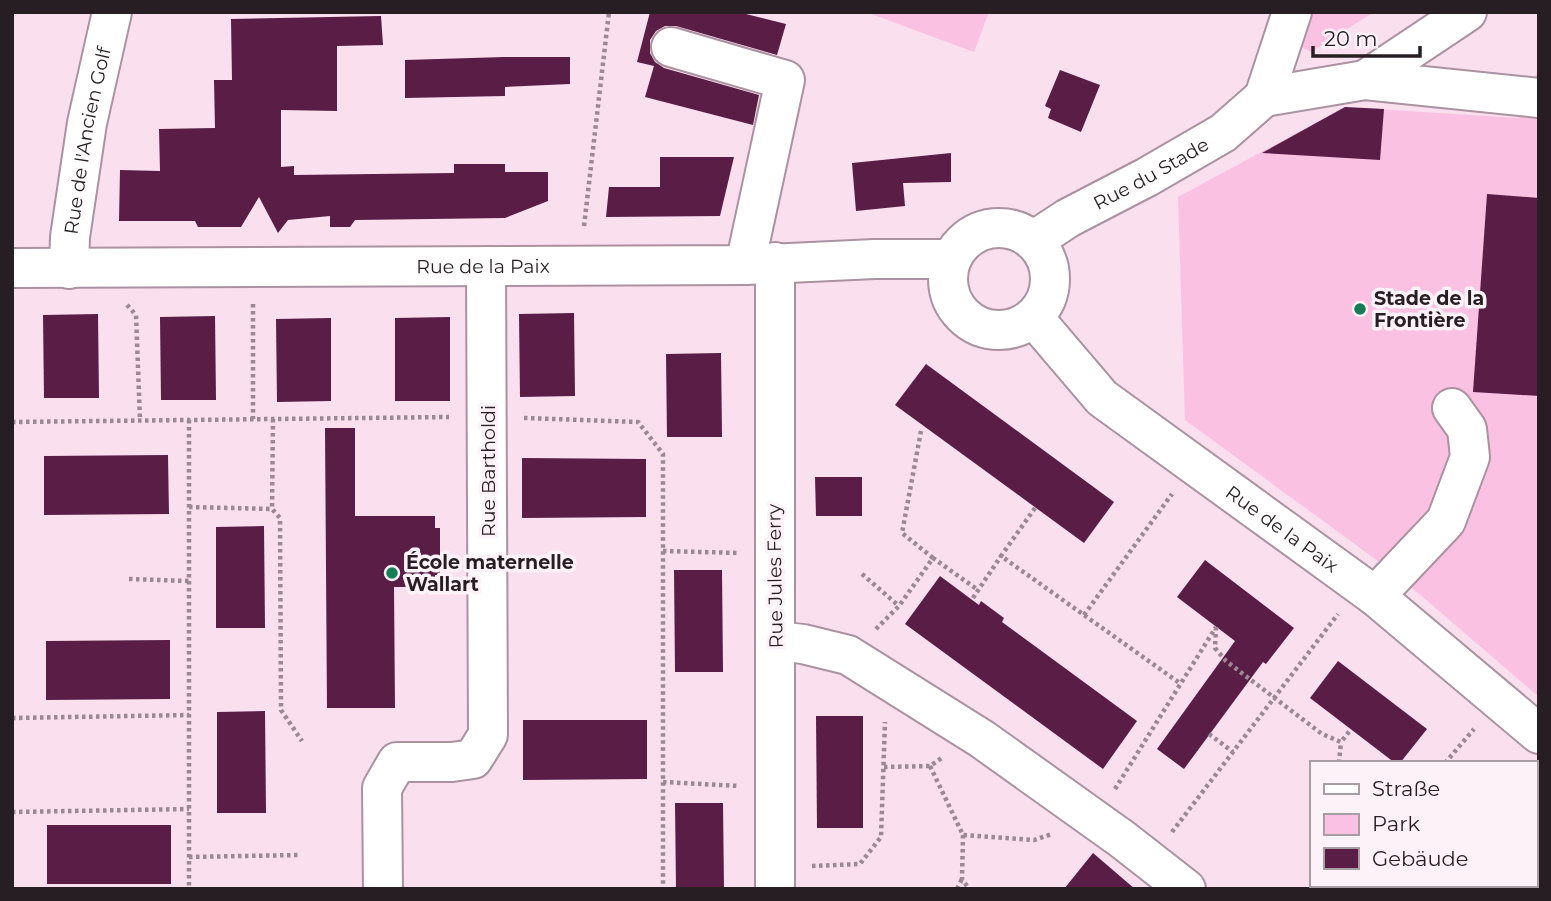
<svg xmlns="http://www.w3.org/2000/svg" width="1551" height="901" font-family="Montserrat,sans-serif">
	<rect width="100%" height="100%" fill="#fadfef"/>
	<g fill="#fac1e3">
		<polygon points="866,12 989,12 974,52"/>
		<polygon points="1313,12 1374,12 1311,52 1297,45 1294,34"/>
		<polygon points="1539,67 1539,697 1397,575 1185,420 1178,197 1345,107 1518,118"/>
	</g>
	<g fill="#591d46">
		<polygon points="650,12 738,12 786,24 777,55 676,26 665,26 656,31 650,40 650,53 655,62 664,68 759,95 753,125 645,97 654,66 637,62"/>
		<polygon points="381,16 383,45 337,46 337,111 281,110 281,167 294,166 294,175 454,173 454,164 505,164 505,172 548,172 548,201 505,218 355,220 350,227 330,227 330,216 288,220 278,233 259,197 241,227 198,227 195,221 119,221 120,170 160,171 159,129 215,128 214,80 232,80 231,19"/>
		<polygon points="504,57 570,57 570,84 505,87 505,96 405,98 405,60"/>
		<polygon points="1060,70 1100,85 1081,132 1048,118 1051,109 1045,106"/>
		<polygon points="1345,107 1384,109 1380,160 1262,153"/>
		<polygon points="951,153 951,182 903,183 905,206 856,211 852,163"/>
		<polygon points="660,157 734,157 720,216 606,217 609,187 660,187"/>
		<polygon points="1487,194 1539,198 1539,396 1473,392"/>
		<polygon points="574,313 575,396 520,397 519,314"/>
		<polygon points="98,314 99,398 44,398 43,315"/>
		<polygon points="215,316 216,400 161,400 160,317"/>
		<polygon points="450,317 450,401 395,401 395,318"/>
		<polygon points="331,318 331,401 277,402 276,319"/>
		<polygon points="721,353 722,437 667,437 666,354"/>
		<polygon points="926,364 1114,502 1084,543 895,405"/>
		<polygon points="325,428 355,428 355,516 435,516 435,528 440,528 440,575 435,575 435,587 394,587 395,708 327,708"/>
		<polygon points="168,455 169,514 44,515 44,456"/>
		<polygon points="522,458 646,459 646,517 522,518"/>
		<polygon points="815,477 862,477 862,516 816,516"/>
		<polygon points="264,526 265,628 216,628 216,527"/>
		<polygon points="1205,560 1294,628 1266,664 1263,662 1184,769 1157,749 1235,641 1177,597"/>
		<polygon points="674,570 722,570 723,672 675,672"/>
		<polygon points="940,576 979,605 981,601 1004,618 1002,622 1137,721 1103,769 905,624"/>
		<polygon points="170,640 170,699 46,700 46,641"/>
		<polygon points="1338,661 1427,729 1400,763 1395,763 1310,698"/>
		<polygon points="265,711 266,813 217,813 217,712"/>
		<polygon points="816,716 863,716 863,828 817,828"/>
		<polygon points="523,720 647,720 647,779 523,780"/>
		<polygon points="675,803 723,803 724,889 676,889"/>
		<rect x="47" y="825" width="124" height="59"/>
		<polygon points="1093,853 1135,889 1064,889"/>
	</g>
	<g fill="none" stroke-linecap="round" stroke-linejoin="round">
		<defs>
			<g id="minor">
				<polyline points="671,47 785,80 745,265"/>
				<polyline points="1365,80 1467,12"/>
				<polyline points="1264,97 1365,80 1539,98"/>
				<polyline points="1264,97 1292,12"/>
				<circle cx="999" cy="279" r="51"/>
				<path id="s1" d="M1033,241L1068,218L1147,177L1223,133L1264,97"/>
				<polyline points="775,262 775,889"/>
				<path id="s2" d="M12,268L745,265L875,259H952"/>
				<path id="s3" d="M69,269L70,237L87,123L112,12"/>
				<path id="s4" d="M1033,317L1102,398L1375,596L1539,734"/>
				<polyline points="1375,596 1446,521 1470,457 1467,429 1452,408"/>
				<polyline points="776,641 803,644 848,655 982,739 1122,839 1186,889"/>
				<polyline points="383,889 382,788 397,762 452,762 473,759 488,735 486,266"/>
			</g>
		</defs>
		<use href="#minor" stroke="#ab92a0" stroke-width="42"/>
		<g stroke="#9b8893" stroke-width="4.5" stroke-dasharray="3.5 3.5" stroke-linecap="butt">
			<polyline points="584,226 609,12"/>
			<polyline points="253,304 253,419"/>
			<polyline points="127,305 136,315 140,420"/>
			<polyline points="524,418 638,422 663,454 663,889"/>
			<polyline points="273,419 272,509 280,518 281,710 302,741"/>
			<polyline points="189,420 189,889"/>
			<polyline points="12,422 449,417"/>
			<polyline points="921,431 902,533 933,558"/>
			<polyline points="189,507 272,509"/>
			<polyline points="1035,508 1001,556 1181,684"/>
			<polyline points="663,551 740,553"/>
			<polyline points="862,574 899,606"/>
			<polyline points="129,579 189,581"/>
			<polyline points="973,598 1001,556"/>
			<polyline points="1084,615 1172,494"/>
			<polyline points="1216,627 1215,648 1226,661 1322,734 1341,742 1351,729"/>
			<polyline points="876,629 899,606 933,558 978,590"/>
			<polyline points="12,718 189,715"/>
			<polyline points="1209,734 1233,752"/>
			<polyline points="1339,763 1341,742"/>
			<polyline points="1445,763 1474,729"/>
			<polyline points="930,766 963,835 1034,840 1052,834"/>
			<polyline points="884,767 930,766 943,757"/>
			<polyline points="663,782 739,786"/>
			<polyline points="1115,789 1216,627"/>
			<polyline points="12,812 189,809"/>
			<polyline points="1172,832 1338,614"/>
			<polyline points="963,835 962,879 969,889"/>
			<polyline points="189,857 298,855"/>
			<polyline points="812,866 860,864 881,837 885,722"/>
			<polyline points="957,889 962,879"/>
			<polyline points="1357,889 1362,885"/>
		</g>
		<use href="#minor" stroke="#fff" stroke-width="38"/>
	</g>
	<g fill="#177d57" stroke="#fdf2f8" stroke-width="2.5">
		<circle cx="1360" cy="309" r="7"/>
		<circle cx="392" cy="573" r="7"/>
	</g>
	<g text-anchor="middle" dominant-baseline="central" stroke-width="7" stroke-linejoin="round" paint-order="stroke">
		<g font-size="19" fill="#271e23" stroke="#fdf2f8">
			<text stroke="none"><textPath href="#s3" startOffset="130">Rue de l'Ancien Golf</textPath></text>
			<text stroke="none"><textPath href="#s1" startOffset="136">Rue du Stade</textPath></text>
			<text stroke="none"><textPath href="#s2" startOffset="471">Rue de la Paix</textPath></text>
			<text transform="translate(488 471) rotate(-90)">Rue Bartholdi</text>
			<text stroke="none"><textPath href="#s4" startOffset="329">Rue de la Paix</textPath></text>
			<text transform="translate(775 576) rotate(-91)">Rue Jules Ferry</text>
		</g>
		<g font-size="19" font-weight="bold" fill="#271e23" stroke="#fdf2f8" text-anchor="start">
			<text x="1374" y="298">Stade de la<tspan x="1374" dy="22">Frontière</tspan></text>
			<text x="406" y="562">École maternelle<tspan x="406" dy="22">Wallart</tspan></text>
		</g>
	</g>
	<rect width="1551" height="901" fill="none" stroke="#271e23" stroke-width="28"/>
	<rect x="1310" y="761" width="228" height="126" fill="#fdf2f8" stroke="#a79da3" stroke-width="2"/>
	<rect x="1324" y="784" width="35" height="10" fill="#ffffff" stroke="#a79da3" stroke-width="2"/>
	<text x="1372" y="796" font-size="21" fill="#271e23">Straße</text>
	<rect x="1324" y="814" width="35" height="21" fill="#fac1e3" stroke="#a79da3" stroke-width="2"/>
	<text x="1372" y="831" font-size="21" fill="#271e23">Park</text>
	<rect x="1324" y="848" width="35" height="21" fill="#591d46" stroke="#a79da3" stroke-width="2"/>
	<text x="1372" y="866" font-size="21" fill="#271e23">Gebäude</text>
	<path d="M1313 46v10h107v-10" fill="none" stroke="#271e23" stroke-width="3.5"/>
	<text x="1324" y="46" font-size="21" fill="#271e23" stroke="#fdf2f8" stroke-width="5" paint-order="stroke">20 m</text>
</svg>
